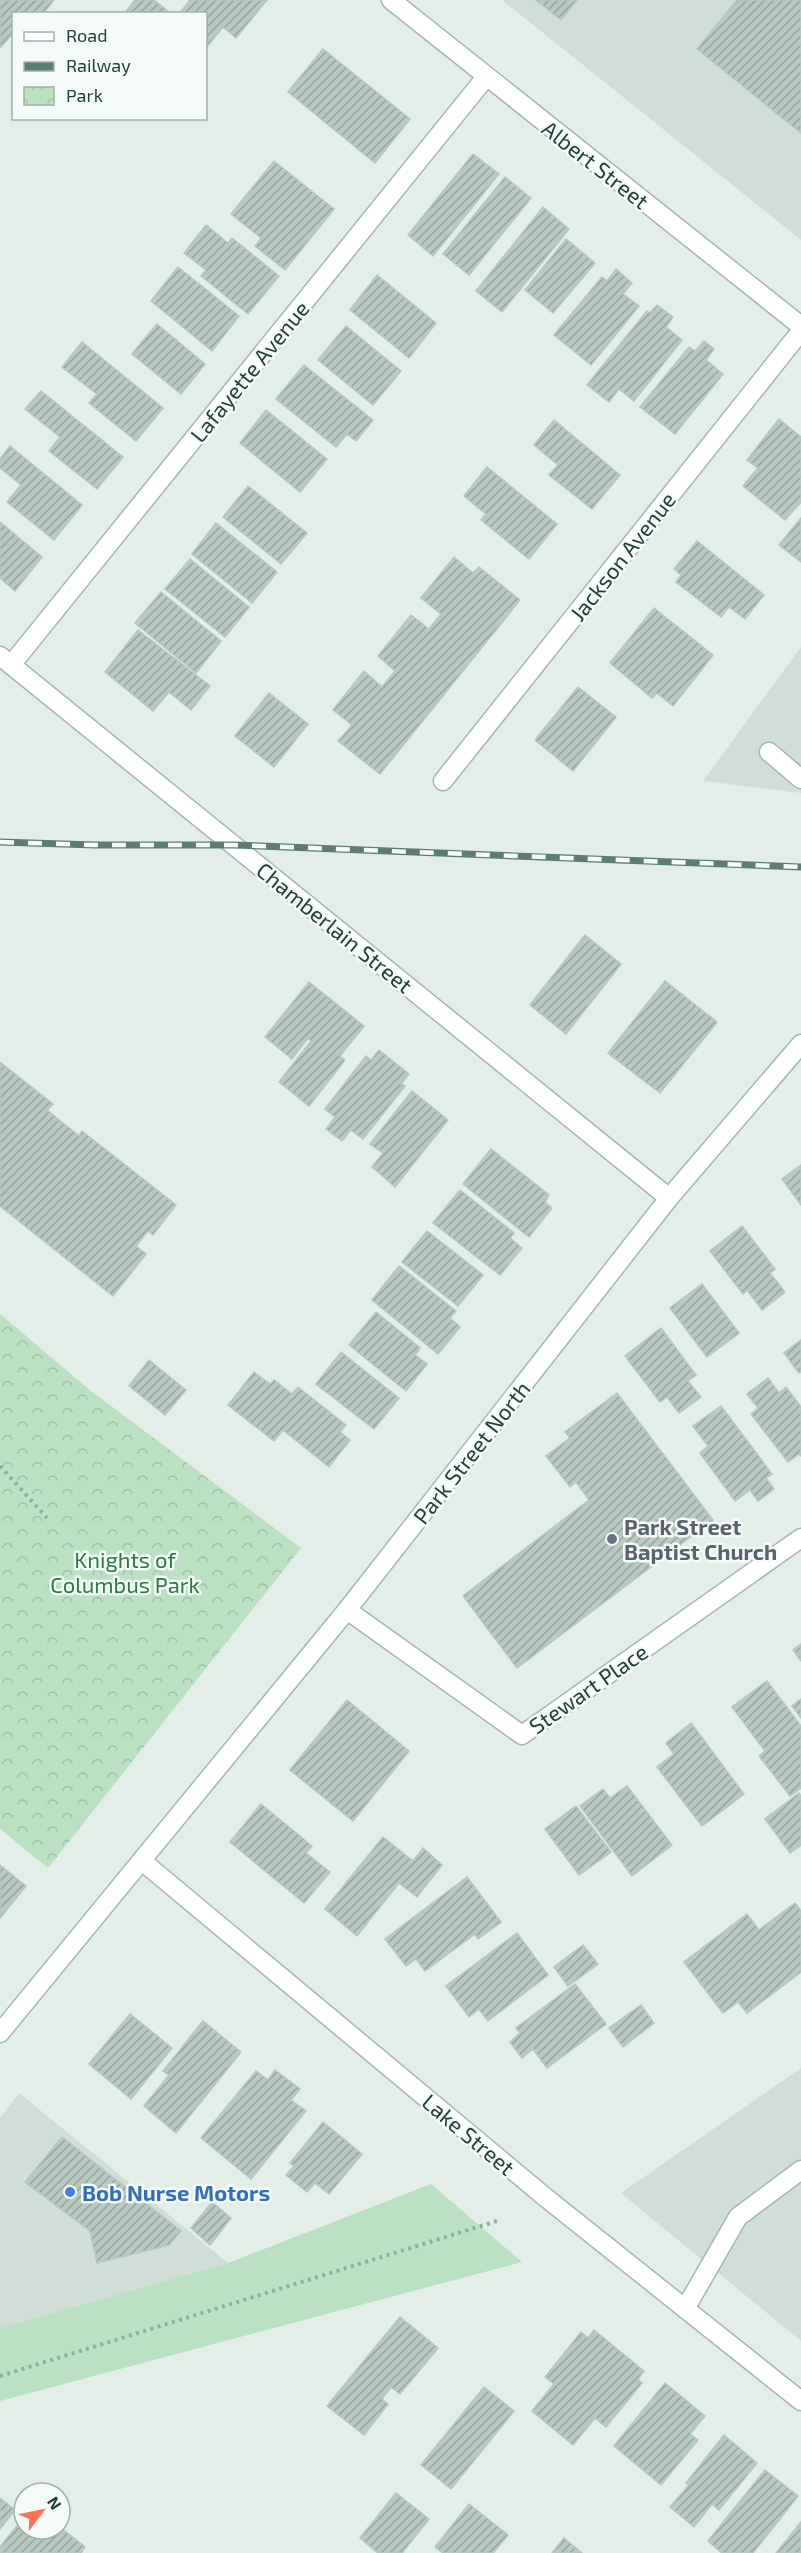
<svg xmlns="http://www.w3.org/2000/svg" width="801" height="2553" font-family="'Exo 2',sans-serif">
	<defs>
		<pattern id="park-crowns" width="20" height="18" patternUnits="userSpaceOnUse" patternTransform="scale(1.5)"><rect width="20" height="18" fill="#bae1c2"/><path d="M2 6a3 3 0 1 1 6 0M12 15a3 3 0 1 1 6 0" fill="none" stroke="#a0c2a7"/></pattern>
		<pattern id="building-hatch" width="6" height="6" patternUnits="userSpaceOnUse" patternTransform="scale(1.5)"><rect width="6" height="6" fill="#b8c9c1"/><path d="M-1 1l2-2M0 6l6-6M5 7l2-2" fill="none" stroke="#95a59e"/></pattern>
	</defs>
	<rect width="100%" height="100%" fill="#e3eee8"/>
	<g fill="#d1ded7">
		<polygon points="502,0 801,0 801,240"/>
		<polygon points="801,647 801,793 703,781"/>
		<polygon points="801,2068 801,2341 621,2193"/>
		<polygon points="19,2093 228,2263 0,2328 0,2118"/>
	</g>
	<polygon fill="#bae1c2" points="431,2184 522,2262 0,2401 0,2328 228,2263"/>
	<polygon fill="url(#park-crowns)" points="0,1314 91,1391 301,1548 48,1868 0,1829"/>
	<g fill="url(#building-hatch)" stroke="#b5c8bf" stroke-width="1.5">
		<polygon points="0,0 54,0 43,14 14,14 14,32 0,48"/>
		<polygon points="135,0 154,0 169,12 124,14"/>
		<polygon points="190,0 267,0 236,38 223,27 206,48 206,14 179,14"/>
		<polygon points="536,0 577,0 561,20"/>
		<polygon points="737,0 801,0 801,133 697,49"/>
		<polygon points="323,49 410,119 375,163 288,92"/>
		<polygon points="473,154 499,174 433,256 408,235"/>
		<polygon points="274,161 334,209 285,270 255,246 261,238 231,214"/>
		<polygon points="505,177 531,198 469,275 443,254"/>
		<polygon points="543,207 569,229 502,312 476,291"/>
		<polygon points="206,225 228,243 232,238 279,276 248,314 201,276 206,270 184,253"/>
		<polygon points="566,239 595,263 553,313 525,290"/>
		<polygon points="178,267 239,316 212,351 151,301"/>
		<polygon points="616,269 632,283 623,294 639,306 591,365 554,335 602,277 607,281"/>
		<polygon points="377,275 436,323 409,358 350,310"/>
		<polygon points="657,305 673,317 666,327 682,340 634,401 619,389 609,402 587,385 647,311 650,313"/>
		<polygon points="157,324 205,364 181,394 132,354"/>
		<polygon points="346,326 401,371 373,405 318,360"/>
		<polygon points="704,341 714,349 706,360 723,374 675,434 640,407 689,347 695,351"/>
		<polygon points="82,342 163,408 136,441 89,403 97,394 62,367"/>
		<polygon points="304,365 373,420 356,441 347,434 336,447 276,399"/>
		<polygon points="41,391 123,457 97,489 49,451 60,437 25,409"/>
		<polygon points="266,410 327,459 300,492 240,443"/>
		<polygon points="779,419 801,437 801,502 785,520 743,486 758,468 747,460"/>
		<polygon points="554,420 620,475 592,509 549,475 558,465 534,445"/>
		<polygon points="10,446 82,505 54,540 7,502 21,485 0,468 0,459"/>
		<polygon points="487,467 557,524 529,559 481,520 486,514 464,496"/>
		<polygon points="248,486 307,533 281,564 223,517"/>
		<polygon points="801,518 801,562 779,545"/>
		<polygon points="0,522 42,557 15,591 0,578"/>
		<polygon points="216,523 277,572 252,603 192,554"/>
		<polygon points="697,541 764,595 745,619 729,607 721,617 676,582 681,575 674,569"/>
		<polygon points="454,557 473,573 479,567 520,600 380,774 338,741 352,725 333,710 364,671 382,687 395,671 378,656 411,615 429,629 441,614 421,598"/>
		<polygon points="190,559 249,607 225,637 165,589"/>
		<polygon points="161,592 221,641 196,673 135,623"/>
		<polygon points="654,608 713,655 673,706 657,693 652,698 610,663"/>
		<polygon points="138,630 210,686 191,710 169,692 153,711 105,672"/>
		<polygon points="578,687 616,717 573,771 535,740"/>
		<polygon points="269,693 308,724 274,767 235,736"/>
		<polygon points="585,935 621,964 566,1034 530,1005"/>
		<polygon points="665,981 717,1022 660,1093 608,1053"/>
		<polygon points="309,982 364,1026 340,1056 345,1060 309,1106 279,1082 311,1041 308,1038 292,1059 265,1037"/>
		<polygon points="379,1050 409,1074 401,1084 405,1086 363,1139 351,1130 342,1141 326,1129 335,1117 325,1109 366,1056 371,1060"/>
		<polygon points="0,1062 53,1104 47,1110 79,1136 82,1131 176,1205 153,1235 148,1231 136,1246 146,1254 113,1296 0,1206"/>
		<polygon points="412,1091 448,1120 395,1187 372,1167 383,1153 370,1144"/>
		<polygon points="491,1149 549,1195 545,1202 552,1208 529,1237 463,1184"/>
		<polygon points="801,1165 801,1205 782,1179"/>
		<polygon points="460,1190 514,1233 510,1238 522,1248 500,1275 433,1223"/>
		<polygon points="742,1226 775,1269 770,1273 785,1292 762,1310 747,1290 743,1294 710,1251"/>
		<polygon points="427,1231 483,1275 458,1306 402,1262"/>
		<polygon points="399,1266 456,1311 450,1318 460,1327 438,1354 372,1300"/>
		<polygon points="702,1284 739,1333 707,1357 670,1308"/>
		<polygon points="376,1312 420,1348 415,1355 427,1364 406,1391 349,1345"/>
		<polygon points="661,1328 696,1375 688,1381 701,1397 679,1413 667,1397 660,1402 625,1356"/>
		<polygon points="801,1340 801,1372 799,1373 784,1353"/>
		<polygon points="341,1352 399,1398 374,1429 316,1384"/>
		<polygon points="149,1360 186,1390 165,1415 129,1386"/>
		<polygon points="254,1372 270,1384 274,1380 292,1394 298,1387 346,1425 340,1432 350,1440 329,1467 283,1430 274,1441 228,1405"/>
		<polygon points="768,1378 779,1393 786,1387 801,1407 801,1456 799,1454 788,1462 751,1414 758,1408 747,1394"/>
		<polygon points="617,1393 713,1520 517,1668 463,1596 589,1500 576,1482 570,1487 546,1456 570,1438 565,1432"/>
		<polygon points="721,1406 772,1474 766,1478 774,1489 758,1501 750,1490 735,1501 700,1453 708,1446 693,1426"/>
		<polygon points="801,1644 801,1661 793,1650"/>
		<polygon points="767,1681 801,1726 801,1788 790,1796 759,1756 765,1751 732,1707"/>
		<polygon points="801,1699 801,1718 792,1706"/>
		<polygon points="347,1700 409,1751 353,1821 290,1770"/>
		<polygon points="691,1723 744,1794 702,1826 657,1767 674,1754 666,1743"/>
		<polygon points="627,1786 672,1845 632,1876 580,1806 603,1789 610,1798"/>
		<polygon points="799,1793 801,1796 801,1845 790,1853 765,1819"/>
		<polygon points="261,1804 312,1846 306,1853 330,1872 304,1903 230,1842"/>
		<polygon points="576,1806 611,1852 579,1875 545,1829"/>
		<polygon points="383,1837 413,1861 423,1848 442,1865 417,1897 399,1883 357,1936 325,1909"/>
		<polygon points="0,1865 26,1886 0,1918"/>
		<polygon points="467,1877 501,1922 478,1939 475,1934 425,1971 416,1959 406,1966 385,1939"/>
		<polygon points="795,1903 801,1911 801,1972 747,2013 738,2002 723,2013 684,1962 747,1914 759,1930"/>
		<polygon points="517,1933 548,1975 488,2021 479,2009 469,2017 446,1986"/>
		<polygon points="583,1945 598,1964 568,1986 554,1967"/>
		<polygon points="575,1984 606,2024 547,2068 533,2049 522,2058 510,2042 520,2033 516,2028"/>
		<polygon points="641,2005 654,2023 623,2047 609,2028"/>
		<polygon points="130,2014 172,2048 131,2099 89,2064"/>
		<polygon points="203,2021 241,2052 176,2133 144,2106 169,2075 163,2071"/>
		<polygon points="275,2070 300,2089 291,2100 306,2111 251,2179 201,2138 256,2071 268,2080"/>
		<polygon points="323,2122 362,2154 329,2194 315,2183 307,2192 286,2175 294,2166 290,2163"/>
		<polygon points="62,2137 181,2231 169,2245 97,2263 90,2231 25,2182"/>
		<polygon points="212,2202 231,2218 210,2245 191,2228"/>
		<polygon points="400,2317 438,2348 400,2394 391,2387 382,2399 388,2404 364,2435 327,2406"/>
		<polygon points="594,2330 644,2371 638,2379 642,2383 606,2427 595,2418 573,2445 532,2411 554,2384 545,2377 581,2332 588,2338"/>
		<polygon points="665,2383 705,2416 690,2434 698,2440 661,2485 614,2446"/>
		<polygon points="484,2387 514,2411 451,2489 421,2465"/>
		<polygon points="724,2435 757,2463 719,2510 712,2504 694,2527 670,2507 689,2485 686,2483"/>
		<polygon points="765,2470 798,2496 753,2553 722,2553 708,2541"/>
		<polygon points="396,2493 429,2519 402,2553 378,2553 360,2538"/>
		<polygon points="0,2498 15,2510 0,2529"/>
		<polygon points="469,2504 508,2535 493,2553 443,2553 435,2547"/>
		<polygon points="24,2517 24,2529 60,2529 60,2527 85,2547 81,2553 0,2553 0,2547"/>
		<polygon points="801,2522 801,2553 776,2553"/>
		<polygon points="564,2538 582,2553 552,2553"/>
	</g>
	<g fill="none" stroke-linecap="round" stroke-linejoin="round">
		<defs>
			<g id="service">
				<polyline points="769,752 801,779"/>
				<polyline points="685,2309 738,2217 801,2170"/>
			</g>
			<g id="minor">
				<polyline points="391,0 801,326"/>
				<polyline points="0,656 669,1198"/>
				<polyline points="11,665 486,77"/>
				<polyline points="443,781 801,331"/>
				<polyline points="347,1610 522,1735 801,1538"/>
				<polyline points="142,1861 545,2197 801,2401"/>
			</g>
			<polyline id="secondary" points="0,2033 347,1610 669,1198 801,1044"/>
		</defs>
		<use href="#service" stroke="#a5b7af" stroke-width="21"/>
		<use href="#minor" stroke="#a5b7af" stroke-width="21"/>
		<use href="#secondary" stroke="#a0bbb0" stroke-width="21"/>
		<g stroke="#81b4a1" stroke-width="4" stroke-dasharray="3 4.5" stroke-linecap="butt">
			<polyline points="0,1466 47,1518"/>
			<polyline points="0,2376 497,2221"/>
		</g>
		<use href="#service" stroke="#fff" stroke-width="18"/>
		<use href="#minor" stroke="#fff" stroke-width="18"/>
		<use href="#secondary" stroke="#fff" stroke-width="18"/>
		<defs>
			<polyline id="rail" points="0,842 95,845 234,845 801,867"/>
		</defs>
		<use href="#rail" stroke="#5b7d72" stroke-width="7"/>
		<use href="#rail" stroke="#f4faf7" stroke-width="4.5" stroke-dasharray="14" stroke-linecap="butt"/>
	</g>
	<circle fill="#6b7280" stroke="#f4faf7" stroke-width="2" cx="612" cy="1539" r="6"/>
	<circle fill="#3f7fe0" stroke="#f4faf7" stroke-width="2" cx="70" cy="2192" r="6"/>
	<g text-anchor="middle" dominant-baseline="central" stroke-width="5" stroke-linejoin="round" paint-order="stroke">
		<g font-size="22" fill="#214137" stroke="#f4faf7">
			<text transform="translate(596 164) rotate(38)">Albert Street</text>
			<text transform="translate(249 371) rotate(-51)">Lafayette Avenue</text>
			<text transform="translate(622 556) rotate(-52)">Jackson Avenue</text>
			<text transform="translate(335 927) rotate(39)">Chamberlain Street</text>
			<text transform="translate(471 1452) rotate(-52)">Park Street North</text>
			<text transform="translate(588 1688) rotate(-35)">Stewart Place</text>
			<text transform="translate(469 2134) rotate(40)">Lake Street</text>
		</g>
		<g font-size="22" font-weight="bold" fill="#5b616d" stroke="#f4faf7" text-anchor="start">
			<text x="624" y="1526">Park Street<tspan x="624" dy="25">Baptist Church</tspan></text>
		</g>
		<g font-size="22" fill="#277c43" stroke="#f4faf7">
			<text x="125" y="1559">Knights of<tspan x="125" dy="25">Columbus Park</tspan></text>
		</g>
		<g font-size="22" font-weight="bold" fill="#366cbe" stroke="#f4faf7" text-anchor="start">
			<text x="82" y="2192">Bob Nurse Motors</text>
		</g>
	</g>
	<rect x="12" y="12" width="195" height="108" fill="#f4faf7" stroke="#a0b0aa" stroke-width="1.5"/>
	<rect x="24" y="32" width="30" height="9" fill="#ffffff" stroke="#a0b0aa" stroke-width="1.5"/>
	<text x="66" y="42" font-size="18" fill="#214137">Road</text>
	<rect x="24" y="62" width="30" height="9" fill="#5b7d72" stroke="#a0b0aa" stroke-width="1.5"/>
	<text x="66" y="72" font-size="18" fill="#214137">Railway</text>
	<rect x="24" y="87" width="30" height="18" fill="url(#park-crowns)" stroke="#a0b0aa" stroke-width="1.5"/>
	<text x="66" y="102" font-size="18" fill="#214137">Park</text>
	<g transform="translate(42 2511) rotate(58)"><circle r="28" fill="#f4faf7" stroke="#a0b0aa" stroke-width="1.5"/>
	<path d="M0-4.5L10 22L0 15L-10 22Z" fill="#fd7252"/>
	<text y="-9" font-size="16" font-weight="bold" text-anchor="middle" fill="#214137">N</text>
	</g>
</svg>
